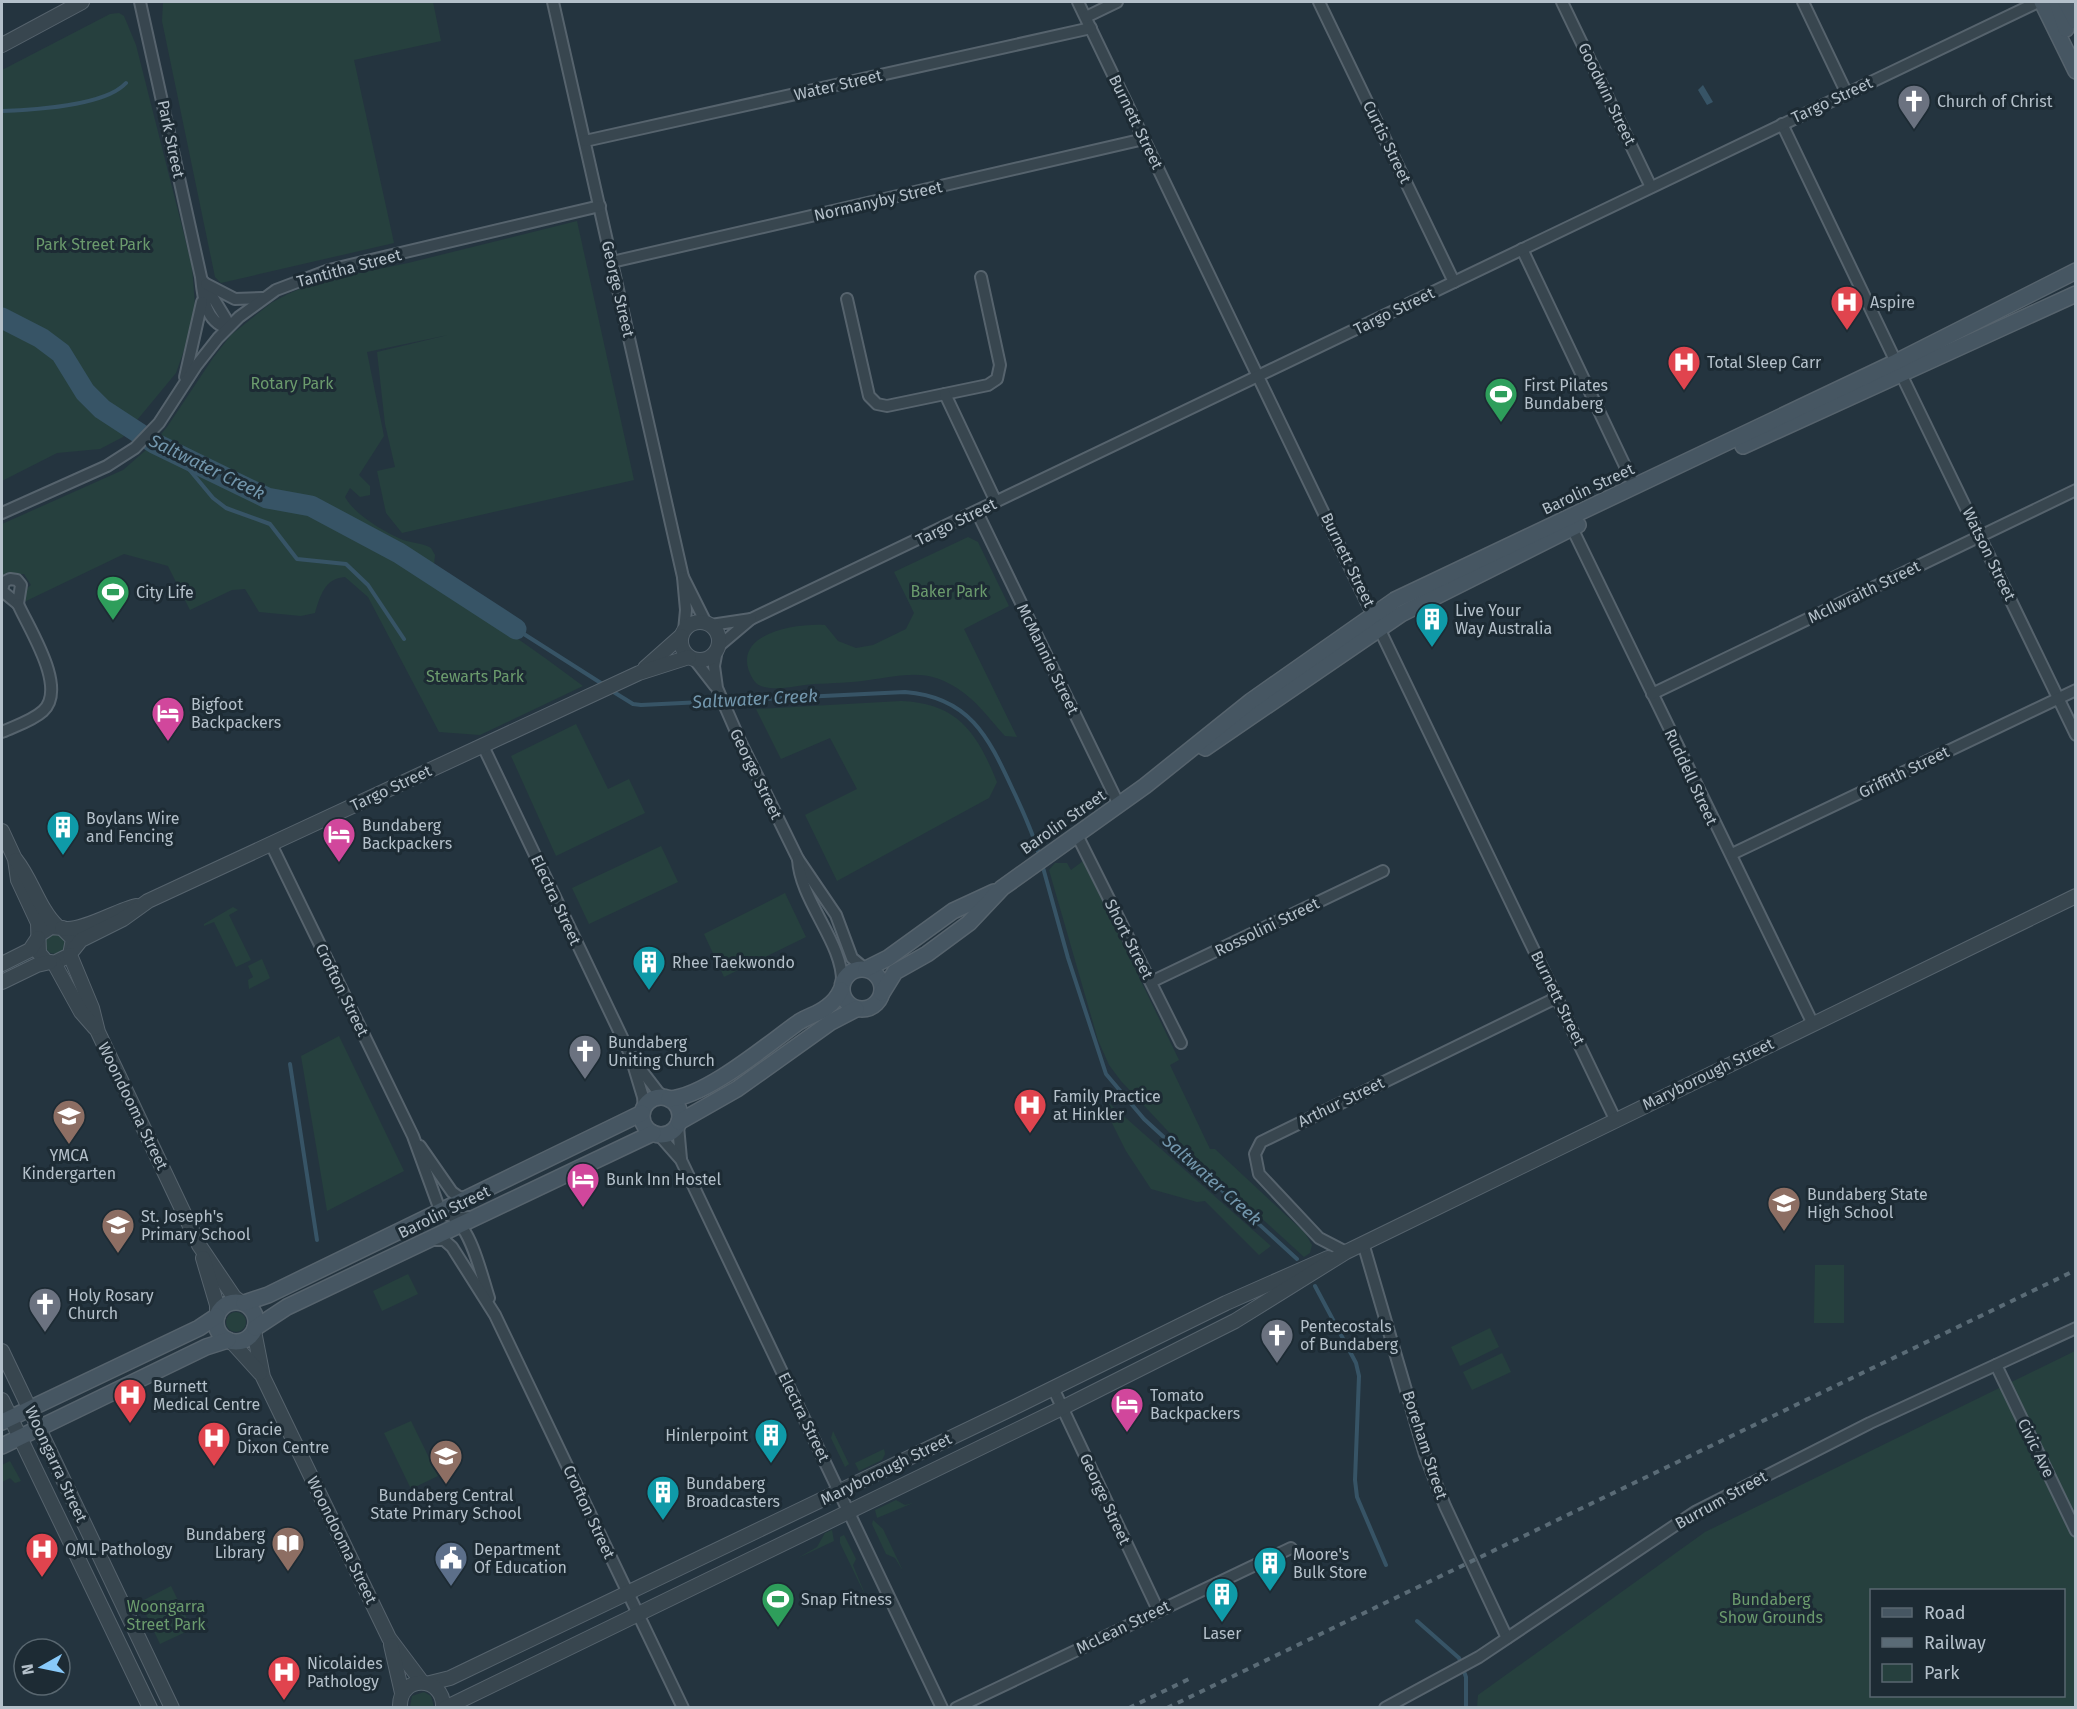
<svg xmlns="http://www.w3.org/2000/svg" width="2077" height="1709" font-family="'Fira Sans',sans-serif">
	<rect width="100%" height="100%" fill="#24343f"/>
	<g fill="#26403e" fill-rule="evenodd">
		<polygon points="163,2 433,2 441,41 354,60 394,243 221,283 215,277 162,21"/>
		<polygon points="119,13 124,16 136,45 192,266 195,306 188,339 176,373 123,437 100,449 57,453 2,481 2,70 110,14"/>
		<path d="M577,221L634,480L402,533L386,513L377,471L395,467L385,424L377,352L448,335L367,352L384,436L359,475L370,486V495L360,497L350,488L345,497C354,514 384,532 403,540C412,543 422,543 431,548L435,555L434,565C412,566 374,529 350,519L346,529C428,577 507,629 583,686L480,735L439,732L368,597L345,577C325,578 320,596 315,613L301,616L259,612L245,589L232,590L190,610L168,566L124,554L24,602L25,590L31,585L24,574L2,576V524L123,470L154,443L167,427L213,358L231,335L271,303L288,294L316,282L408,263Z"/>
		<path d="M968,537L978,542L1009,606L964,629L1017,737L1005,736C992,722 980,705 964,693C929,667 907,675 869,680C851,683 832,683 814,684C797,685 780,691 764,687C755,685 752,678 749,671C735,632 799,623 825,625L838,641L856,648L873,645L906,629L914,613L894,572Z"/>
		<path d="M901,701C958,703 977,733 997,782L989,798L837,881L805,815L857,789L830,738L781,759L756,709Z"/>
		<polygon points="576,724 608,789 629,779 645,813 556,856 511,756"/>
		<polygon points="661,846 678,882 589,924 572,888"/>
		<polygon points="1083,861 1179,1060 1170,1065 1210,1149 1215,1149 1305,1233 1312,1245 1310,1253 1304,1257 1179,1143 1121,1081 1109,1065 1098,1040 1049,870 1055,863 1067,863 1071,870"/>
		<polygon points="785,893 806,937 724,977 704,934"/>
		<polygon points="233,907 238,910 229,915 251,960 236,967 214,922 204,926 204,924"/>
		<circle cx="55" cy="944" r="10"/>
		<polygon points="262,959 270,978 249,989 248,980 253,977 248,966"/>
		<polygon points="339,1036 404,1171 327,1211 301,1056"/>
		<polygon points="1110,1104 1271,1246 1259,1255 1205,1201 1197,1202 1151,1189 1126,1151 1104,1107"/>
		<polygon points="1815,1265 1844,1265 1844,1323 1814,1323"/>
		<polygon points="408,1274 418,1294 382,1311 373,1291"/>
		<circle cx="236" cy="1322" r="10"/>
		<polygon points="1490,1328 1499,1347 1460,1366 1451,1347"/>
		<path d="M2075,1351V1707L1477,1708L1478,1695L1705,1532ZM1872,1590H2064V1696H1872Z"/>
		<polygon points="1502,1353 1511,1372 1472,1390 1463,1372"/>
		<polygon points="411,1421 438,1476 411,1489 384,1433"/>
		<polygon points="833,1431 849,1464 845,1467 831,1438"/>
		<polygon points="884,1449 885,1454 882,1460 859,1471 855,1463"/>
		<polygon points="10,1461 21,1481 15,1483 10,1478 2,1482 2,1465"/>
		<polygon points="896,1500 905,1505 913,1503 877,1518 875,1510"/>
		<polygon points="873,1520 883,1529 903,1571 895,1558 886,1554 872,1524"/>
		<polygon points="832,1530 834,1541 798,1558 817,1547 825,1533"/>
		<polygon points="844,1535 856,1559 853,1565 867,1599 840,1543 840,1537"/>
		<polygon points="171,1586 192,1629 160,1644 140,1602"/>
		<polygon points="424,1692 431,1696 434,1707 410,1707 412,1696"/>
	</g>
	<polygon fill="#375466" points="1703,85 1713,102 1707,105 1698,90"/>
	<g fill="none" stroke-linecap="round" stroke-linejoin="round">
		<g stroke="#375466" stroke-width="4">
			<path d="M2,111C32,110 105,106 126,83"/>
			<polyline points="178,456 213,498 226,508 270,524 297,559 346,564 368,585 404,639"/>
			<polyline points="516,629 604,685"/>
			<path d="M612,691L633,704L641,705L905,692C969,697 988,736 1012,788C1023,811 1033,833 1040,857"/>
			<polyline points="1042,864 1068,958 1106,1074 1144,1119 1297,1259"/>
			<polyline points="290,1064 317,1240"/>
			<polyline points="1315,1286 1356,1363 1359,1376 1355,1480 1357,1497 1386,1565"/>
			<polyline points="1417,1621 1459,1658 1466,1677 1466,1708"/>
		</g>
		<polyline stroke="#375466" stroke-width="21" points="2,318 41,338 61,353 85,392 102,409 154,443 267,498 311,506 399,553 516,629"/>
		<defs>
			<g id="minor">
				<path d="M140,2L201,277C203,297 205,321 227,328L226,319L203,281"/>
				<polyline points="553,2 683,577"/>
				<polyline points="1078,2 1615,1119"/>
				<polyline points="1319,2 1454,282"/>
				<polyline points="1562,2 1651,187"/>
				<polyline points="1803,2 1847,94"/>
				<polyline points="1086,17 1117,2"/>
				<polyline points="1782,124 1896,362"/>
				<polyline points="585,141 1091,28"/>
				<polyline points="1522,249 1635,487"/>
				<polyline points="612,262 1144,139"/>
				<polyline points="206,284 235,299 262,298"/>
				<polyline points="847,299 869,396 877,404 887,406 988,385 997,379 1000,365 981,277"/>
				<polyline points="1901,374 2076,735"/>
				<polyline points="185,377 202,302"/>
				<polyline points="945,394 996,502"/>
				<polyline points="977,512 1119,805"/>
				<polyline points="2,513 107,466 135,448 159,423 196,366 218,338 239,317 276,290 329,270 600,206"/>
				<polyline points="1572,528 1813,1024"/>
				<polygon points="10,579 17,580 21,585 18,604 2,591 4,582"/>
				<polyline points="751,619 2038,2"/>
				<polyline points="711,625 751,619 719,646"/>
				<polyline points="684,631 686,610 683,577 706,623"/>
				<polyline points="717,650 714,666 717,688 741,743 798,859 836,915 852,958 864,968"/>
				<polyline points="694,659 715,686"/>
				<polyline points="1652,694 2076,490"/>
				<path d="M2,732C15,726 32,721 43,711C68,688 29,629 18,604"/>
				<polyline points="483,746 630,1054 643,1097 644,1108"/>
				<polyline points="1077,835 1181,1043"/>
				<polyline points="271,844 413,1136 441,1213 459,1218 471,1217"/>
				<polyline points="1732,854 2076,690"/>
				<path d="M798,859C800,901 844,944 842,983"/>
				<polyline points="1151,982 1383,871"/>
				<polyline points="635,1062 658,1092 666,1098"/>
				<polyline points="678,1126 681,1159"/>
				<polyline points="659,1135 681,1160 942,1708"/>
				<polyline points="420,1146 452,1192 459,1197 468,1198"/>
				<path d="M455,1221C471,1229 483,1280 489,1298"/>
				<polyline points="431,1240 444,1240 452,1247 495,1315 683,1708"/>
				<polyline points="1363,1243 1425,1455 1445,1506 1507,1638"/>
				<polyline points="1346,1252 1319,1238 1259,1174 1255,1154 1261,1142 1558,997"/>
				<polyline points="1996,1365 2076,1531"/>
				<polyline points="1053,1388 1158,1610"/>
				<polyline points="956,1708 1291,1548"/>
				<polyline points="1385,1708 1479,1657 1695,1512 1870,1423 2076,1328"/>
			</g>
			<g id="tertiary">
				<polyline points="2,45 82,2"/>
				<circle cx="700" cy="641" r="19"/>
				<polyline points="645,668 681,636"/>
				<polyline points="2,831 15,859 18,880 38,923 39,953 46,961 54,963 70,955 73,939 62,928 51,927 39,935"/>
				<path d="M16,860C32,880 39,909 57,926"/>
				<path d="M62,928C78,934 117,910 136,906"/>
				<polyline points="73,950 81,940 123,919 148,901 639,673 689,657"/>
				<polyline points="70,955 92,1008 98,1032 199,1245 234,1297 240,1302"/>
				<polyline points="54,963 81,1012 95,1028"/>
				<polyline points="2,964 30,950 38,938"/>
				<polyline points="2,982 37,965 50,962"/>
				<polyline points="203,1258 217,1305 217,1315"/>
				<polyline points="254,1331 263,1377 389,1638 422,1682"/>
				<polyline points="231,1341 260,1373"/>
				<polyline points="2,1351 172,1708"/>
				<polyline points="2,1400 150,1708"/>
				<polyline points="391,1645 402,1693"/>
				<polyline points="430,1683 450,1678 1017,1406 1226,1303 1328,1258"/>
				<path d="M400,1708C398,1674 445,1675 443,1708"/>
				<polyline points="445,1708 1062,1408 1235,1321 1346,1252 2076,896"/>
			</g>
			<g id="secondary">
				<polyline points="2042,2 2076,71"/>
				<polyline points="2057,2 2066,29"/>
				<polyline points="2066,2 2076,21"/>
				<polyline points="1743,446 2076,294"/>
				<polyline points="1205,748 1401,614 1578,525"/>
				<circle cx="862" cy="989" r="20"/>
				<polyline points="866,969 888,958 953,911 994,892"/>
				<polyline points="882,993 895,972 927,954 969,923 1002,888 1145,786 1251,701 1395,600 1896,362 2076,271"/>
				<circle cx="661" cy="1116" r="19"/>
				<path d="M669,1099C706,1097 768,1044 799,1022C808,1016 819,1014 827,1007C834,1002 838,997 841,990"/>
				<polyline points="679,1122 737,1089 831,1022 856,1009"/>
				<circle cx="236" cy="1322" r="20"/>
				<polyline points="244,1303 268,1295 642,1113"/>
				<polyline points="255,1328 287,1307 653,1133"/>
				<polyline points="2,1422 199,1328 217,1316"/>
				<polyline points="2,1446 206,1347 228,1340"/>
			</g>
		</defs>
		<use href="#minor" stroke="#56636d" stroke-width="14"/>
		<use href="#tertiary" stroke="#56636d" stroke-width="16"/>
		<use href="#secondary" stroke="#56636d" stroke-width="18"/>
		<use href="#minor" stroke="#38464f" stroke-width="10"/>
		<use href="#tertiary" stroke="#38464f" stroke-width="14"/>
		<use href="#secondary" stroke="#465662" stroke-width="15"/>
		<g stroke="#5a6b76" stroke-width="4" stroke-dasharray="6 6" stroke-linecap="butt">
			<polyline points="1129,1708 1193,1677"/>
			<polyline points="1167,1708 2076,1270"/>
		</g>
	</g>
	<defs>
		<symbol id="church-pin" viewBox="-11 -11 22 30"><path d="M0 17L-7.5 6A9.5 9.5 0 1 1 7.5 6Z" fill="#6b7280" stroke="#1d2b34"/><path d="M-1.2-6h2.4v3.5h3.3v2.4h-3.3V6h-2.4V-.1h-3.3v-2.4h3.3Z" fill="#fff"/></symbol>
		<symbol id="hospital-pin" viewBox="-11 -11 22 30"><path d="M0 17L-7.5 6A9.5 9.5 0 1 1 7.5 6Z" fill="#e0444e" stroke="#1d2b34"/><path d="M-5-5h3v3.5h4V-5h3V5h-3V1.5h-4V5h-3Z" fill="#fff"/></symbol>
		<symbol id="stadium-pin" viewBox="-11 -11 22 30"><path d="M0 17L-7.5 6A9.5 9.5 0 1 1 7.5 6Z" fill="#2e9e5b" stroke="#1d2b34"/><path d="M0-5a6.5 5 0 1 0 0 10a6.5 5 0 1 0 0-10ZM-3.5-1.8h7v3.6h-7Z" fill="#fff"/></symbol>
		<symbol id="building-pin" viewBox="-11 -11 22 30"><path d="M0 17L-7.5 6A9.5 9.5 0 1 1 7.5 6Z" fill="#0f9aa8" stroke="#1d2b34"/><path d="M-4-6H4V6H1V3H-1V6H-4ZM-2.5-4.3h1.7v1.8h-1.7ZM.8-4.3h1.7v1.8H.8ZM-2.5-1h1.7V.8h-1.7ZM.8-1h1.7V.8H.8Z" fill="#fff"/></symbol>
		<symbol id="hotel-pin" viewBox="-11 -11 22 30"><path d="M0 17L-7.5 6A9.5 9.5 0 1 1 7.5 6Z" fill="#d1479c" stroke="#1d2b34"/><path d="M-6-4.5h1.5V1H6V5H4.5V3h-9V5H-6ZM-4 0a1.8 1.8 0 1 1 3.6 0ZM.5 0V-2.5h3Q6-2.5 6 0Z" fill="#fff"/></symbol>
		<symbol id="school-pin" viewBox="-11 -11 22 30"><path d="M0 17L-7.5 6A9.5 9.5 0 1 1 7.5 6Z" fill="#8d6e63" stroke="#1d2b34"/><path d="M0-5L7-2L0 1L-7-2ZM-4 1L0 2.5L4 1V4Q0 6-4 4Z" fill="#fff"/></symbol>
		<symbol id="library-pin" viewBox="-11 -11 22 30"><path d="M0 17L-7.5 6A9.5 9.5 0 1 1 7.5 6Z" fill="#8d6e63" stroke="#1d2b34"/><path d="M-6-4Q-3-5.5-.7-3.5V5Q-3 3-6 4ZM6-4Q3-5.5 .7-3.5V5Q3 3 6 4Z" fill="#fff"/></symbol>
		<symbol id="civic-pin" viewBox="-11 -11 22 30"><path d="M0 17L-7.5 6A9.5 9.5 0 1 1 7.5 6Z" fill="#5c6f8a" stroke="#1d2b34"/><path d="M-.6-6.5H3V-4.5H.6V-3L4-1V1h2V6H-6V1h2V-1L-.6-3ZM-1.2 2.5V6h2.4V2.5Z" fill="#fff"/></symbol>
	</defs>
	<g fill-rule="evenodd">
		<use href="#church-pin" x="1895" y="82" width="38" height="52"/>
		<use href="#hospital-pin" x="1828" y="283" width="38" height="52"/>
		<use href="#hospital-pin" x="1665" y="343" width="38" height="52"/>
		<use href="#stadium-pin" x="1482" y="375" width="38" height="52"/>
		<use href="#stadium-pin" x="94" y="573" width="38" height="52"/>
		<use href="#building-pin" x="1413" y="600" width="38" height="52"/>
		<use href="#hotel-pin" x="149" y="694" width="38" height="52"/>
		<use href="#building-pin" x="44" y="808" width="38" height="52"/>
		<use href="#hotel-pin" x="320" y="815" width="38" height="52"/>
		<use href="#building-pin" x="630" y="943" width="38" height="52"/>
		<use href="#church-pin" x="566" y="1032" width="38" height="52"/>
		<use href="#hospital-pin" x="1011" y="1086" width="38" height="52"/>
		<use href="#school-pin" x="50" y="1097" width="38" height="52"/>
		<use href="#hotel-pin" x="564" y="1160" width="38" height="52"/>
		<use href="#school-pin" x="1765" y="1184" width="38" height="52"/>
		<use href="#school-pin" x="99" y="1206" width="38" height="52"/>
		<use href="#church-pin" x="26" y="1285" width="38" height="52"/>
		<use href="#church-pin" x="1258" y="1316" width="38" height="52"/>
		<use href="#hospital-pin" x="111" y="1376" width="38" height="52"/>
		<use href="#hotel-pin" x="1108" y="1385" width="38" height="52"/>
		<use href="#building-pin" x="752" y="1416" width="38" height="52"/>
		<use href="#hospital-pin" x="195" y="1419" width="38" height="52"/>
		<use href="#school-pin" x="427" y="1437" width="38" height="52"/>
		<use href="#building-pin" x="644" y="1473" width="38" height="52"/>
		<use href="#library-pin" x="269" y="1524" width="38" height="52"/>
		<use href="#hospital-pin" x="23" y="1530" width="38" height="52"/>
		<use href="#civic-pin" x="432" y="1539" width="38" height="52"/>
		<use href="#building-pin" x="1251" y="1544" width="38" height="52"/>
		<use href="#building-pin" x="1203" y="1575" width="38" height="52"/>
		<use href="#stadium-pin" x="759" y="1580" width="38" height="52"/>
		<use href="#hospital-pin" x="265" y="1653" width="38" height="52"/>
	</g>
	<g text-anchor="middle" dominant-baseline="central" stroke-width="6" stroke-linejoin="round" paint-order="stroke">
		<g font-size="16" fill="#b4c0ca" stroke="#1d2b34">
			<text transform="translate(838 85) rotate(-13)">Water Street</text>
			<text transform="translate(1607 94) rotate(64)">Goodwin Street</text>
			<text transform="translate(1832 100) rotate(-25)">Targo Street</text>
			<text transform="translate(1136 122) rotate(64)">Burnett Street</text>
			<text transform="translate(171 139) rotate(78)">Park Street</text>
			<text transform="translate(1387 142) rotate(64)">Curtis Street</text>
			<text transform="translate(878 201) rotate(-13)">Normanyby Street</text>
			<text transform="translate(349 268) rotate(-15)">Tantitha Street</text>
			<text transform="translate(618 289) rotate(77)">George Street</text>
			<text transform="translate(1394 311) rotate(-26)">Targo Street</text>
			<text transform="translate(1588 489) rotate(-25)">Barolin Street</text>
			<text transform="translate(956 522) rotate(-26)">Targo Street</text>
			<text transform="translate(1989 554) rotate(64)">Watson Street</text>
			<text transform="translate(1348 560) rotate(64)">Burnett Street</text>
			<text transform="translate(1864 592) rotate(-26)">McIlwraith Street</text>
			<text transform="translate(1048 659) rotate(64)">McMannie Street</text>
			<text transform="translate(1904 772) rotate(-26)">Griffith Street</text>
			<text transform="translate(756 774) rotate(64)">George Street</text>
			<text transform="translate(1691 777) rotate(65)">Ruddell Street</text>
			<text transform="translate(391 788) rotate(-25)">Targo Street</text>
			<text transform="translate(1063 822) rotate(-35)">Barolin Street</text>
			<text transform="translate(556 900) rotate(65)">Electra Street</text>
			<text transform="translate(1267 927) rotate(-26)">Rossolini Street</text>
			<text transform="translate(1129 939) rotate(63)">Short Street</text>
			<text transform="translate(342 990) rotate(64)">Crofton Street</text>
			<text transform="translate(1558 998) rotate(64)">Burnett Street</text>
			<text transform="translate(1708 1074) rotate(-26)">Maryborough Street</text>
			<text transform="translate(1341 1102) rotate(-26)">Arthur Street</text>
			<text transform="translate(133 1106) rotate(64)">Woondooma Street</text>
			<text transform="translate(444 1212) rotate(-26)">Barolin Street</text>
			<text transform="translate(804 1417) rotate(64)">Electra Street</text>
			<text transform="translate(1425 1445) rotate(72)">Boreham Street</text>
			<text transform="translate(2036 1448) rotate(64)">Civic Ave</text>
			<text transform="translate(56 1464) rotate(65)">Woongarra Street</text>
			<text transform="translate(886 1469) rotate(-26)">Maryborough Street</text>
			<text transform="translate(1105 1499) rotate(65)">George Street</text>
			<text transform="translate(1721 1500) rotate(-29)">Burrum Street</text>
			<text transform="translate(589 1512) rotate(65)">Crofton Street</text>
			<text transform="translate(342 1540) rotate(64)">Woondooma Street</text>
			<text transform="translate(1123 1627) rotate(-26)">McLean Street</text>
		</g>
		<g font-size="16" fill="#b4c0ca" stroke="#1d2b34" text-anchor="start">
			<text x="1937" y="101">Church of Christ</text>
			<text x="1870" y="302">Aspire</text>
			<text x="1707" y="362">Total Sleep Carr</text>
			<text x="1524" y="385">First Pilates<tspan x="1524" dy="18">Bundaberg</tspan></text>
			<text x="136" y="592">City Life</text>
			<text x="1455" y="610">Live Your<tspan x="1455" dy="18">Way Australia</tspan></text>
			<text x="191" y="704">Bigfoot<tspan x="191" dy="18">Backpackers</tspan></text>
			<text x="86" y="818">Boylans Wire<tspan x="86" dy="18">and Fencing</tspan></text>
			<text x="362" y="825">Bundaberg<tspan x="362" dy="18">Backpackers</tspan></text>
			<text x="672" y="962">Rhee Taekwondo</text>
			<text x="608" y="1042">Bundaberg<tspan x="608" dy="18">Uniting Church</tspan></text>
			<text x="1053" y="1096">Family Practice<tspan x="1053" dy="18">at Hinkler</tspan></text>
			<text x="69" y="1155" text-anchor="middle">YMCA<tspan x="69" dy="18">Kindergarten</tspan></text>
			<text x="606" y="1179">Bunk Inn Hostel</text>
			<text x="1807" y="1194">Bundaberg State<tspan x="1807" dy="18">High School</tspan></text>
			<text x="141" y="1216">St. Joseph's<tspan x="141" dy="18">Primary School</tspan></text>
			<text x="68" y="1295">Holy Rosary<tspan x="68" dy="18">Church</tspan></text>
			<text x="1300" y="1326">Pentecostals<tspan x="1300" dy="18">of Bundaberg</tspan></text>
			<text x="153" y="1386">Burnett<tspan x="153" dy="18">Medical Centre</tspan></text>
			<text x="1150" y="1395">Tomato<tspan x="1150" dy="18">Backpackers</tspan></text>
			<text x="237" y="1429">Gracie<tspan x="237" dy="18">Dixon Centre</tspan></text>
			<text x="748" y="1435" text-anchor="end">Hinlerpoint</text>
			<text x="686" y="1483">Bundaberg<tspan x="686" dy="18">Broadcasters</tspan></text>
			<text x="446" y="1495" text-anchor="middle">Bundaberg Central<tspan x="446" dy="18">State Primary School</tspan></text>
			<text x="265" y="1534" text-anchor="end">Bundaberg<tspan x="265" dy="18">Library</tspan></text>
			<text x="65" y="1549">QML Pathology</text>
			<text x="474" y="1549">Department<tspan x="474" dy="18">Of Education</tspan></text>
			<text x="1293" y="1554">Moore's<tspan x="1293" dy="18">Bulk Store</tspan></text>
			<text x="801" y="1599">Snap Fitness</text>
			<text x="1222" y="1633" text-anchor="middle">Laser</text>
			<text x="307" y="1663">Nicolaides<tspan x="307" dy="18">Pathology</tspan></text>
		</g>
		<g font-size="16" fill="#6b9b6d" stroke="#1d2b34">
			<text x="93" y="244">Park Street Park</text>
			<text x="292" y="383">Rotary Park</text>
			<text x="949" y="591">Baker Park</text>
			<text x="475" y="676">Stewarts Park</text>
			<text x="1771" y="1599">Bundaberg<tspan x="1771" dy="18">Show Grounds</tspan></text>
			<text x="166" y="1606">Woongarra<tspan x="166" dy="18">Street Park</tspan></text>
		</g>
		<g font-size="18" font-style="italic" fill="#7397ad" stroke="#1d2b34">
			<text transform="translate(207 467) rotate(26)">Saltwater Creek</text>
			<text transform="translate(755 699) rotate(-3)">Saltwater Creek</text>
			<text transform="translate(1212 1180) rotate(42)">Saltwater Creek</text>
		</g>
	</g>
	<rect width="2077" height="1709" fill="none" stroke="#b4c0ca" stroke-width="6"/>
	<rect x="1870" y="1589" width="195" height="108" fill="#1d2b34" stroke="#596770" stroke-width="1.5"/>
	<rect x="1882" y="1608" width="30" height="9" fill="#465662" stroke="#596770" stroke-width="1.5"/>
	<text x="1924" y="1619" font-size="18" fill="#b4c0ca">Road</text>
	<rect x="1882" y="1638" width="30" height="9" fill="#5a6b76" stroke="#596770" stroke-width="1.5"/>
	<text x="1924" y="1649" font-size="18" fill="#b4c0ca">Railway</text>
	<rect x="1882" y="1664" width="30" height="18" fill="#26403e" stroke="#596770" stroke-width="1.5"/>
	<text x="1924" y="1679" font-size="18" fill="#b4c0ca">Park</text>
	<g transform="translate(42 1667) rotate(261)"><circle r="28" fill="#1d2b34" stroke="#596770" stroke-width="1.5"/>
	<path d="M0-4.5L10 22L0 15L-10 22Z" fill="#89cafa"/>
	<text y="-9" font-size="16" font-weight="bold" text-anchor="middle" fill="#b4c0ca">N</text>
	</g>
</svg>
